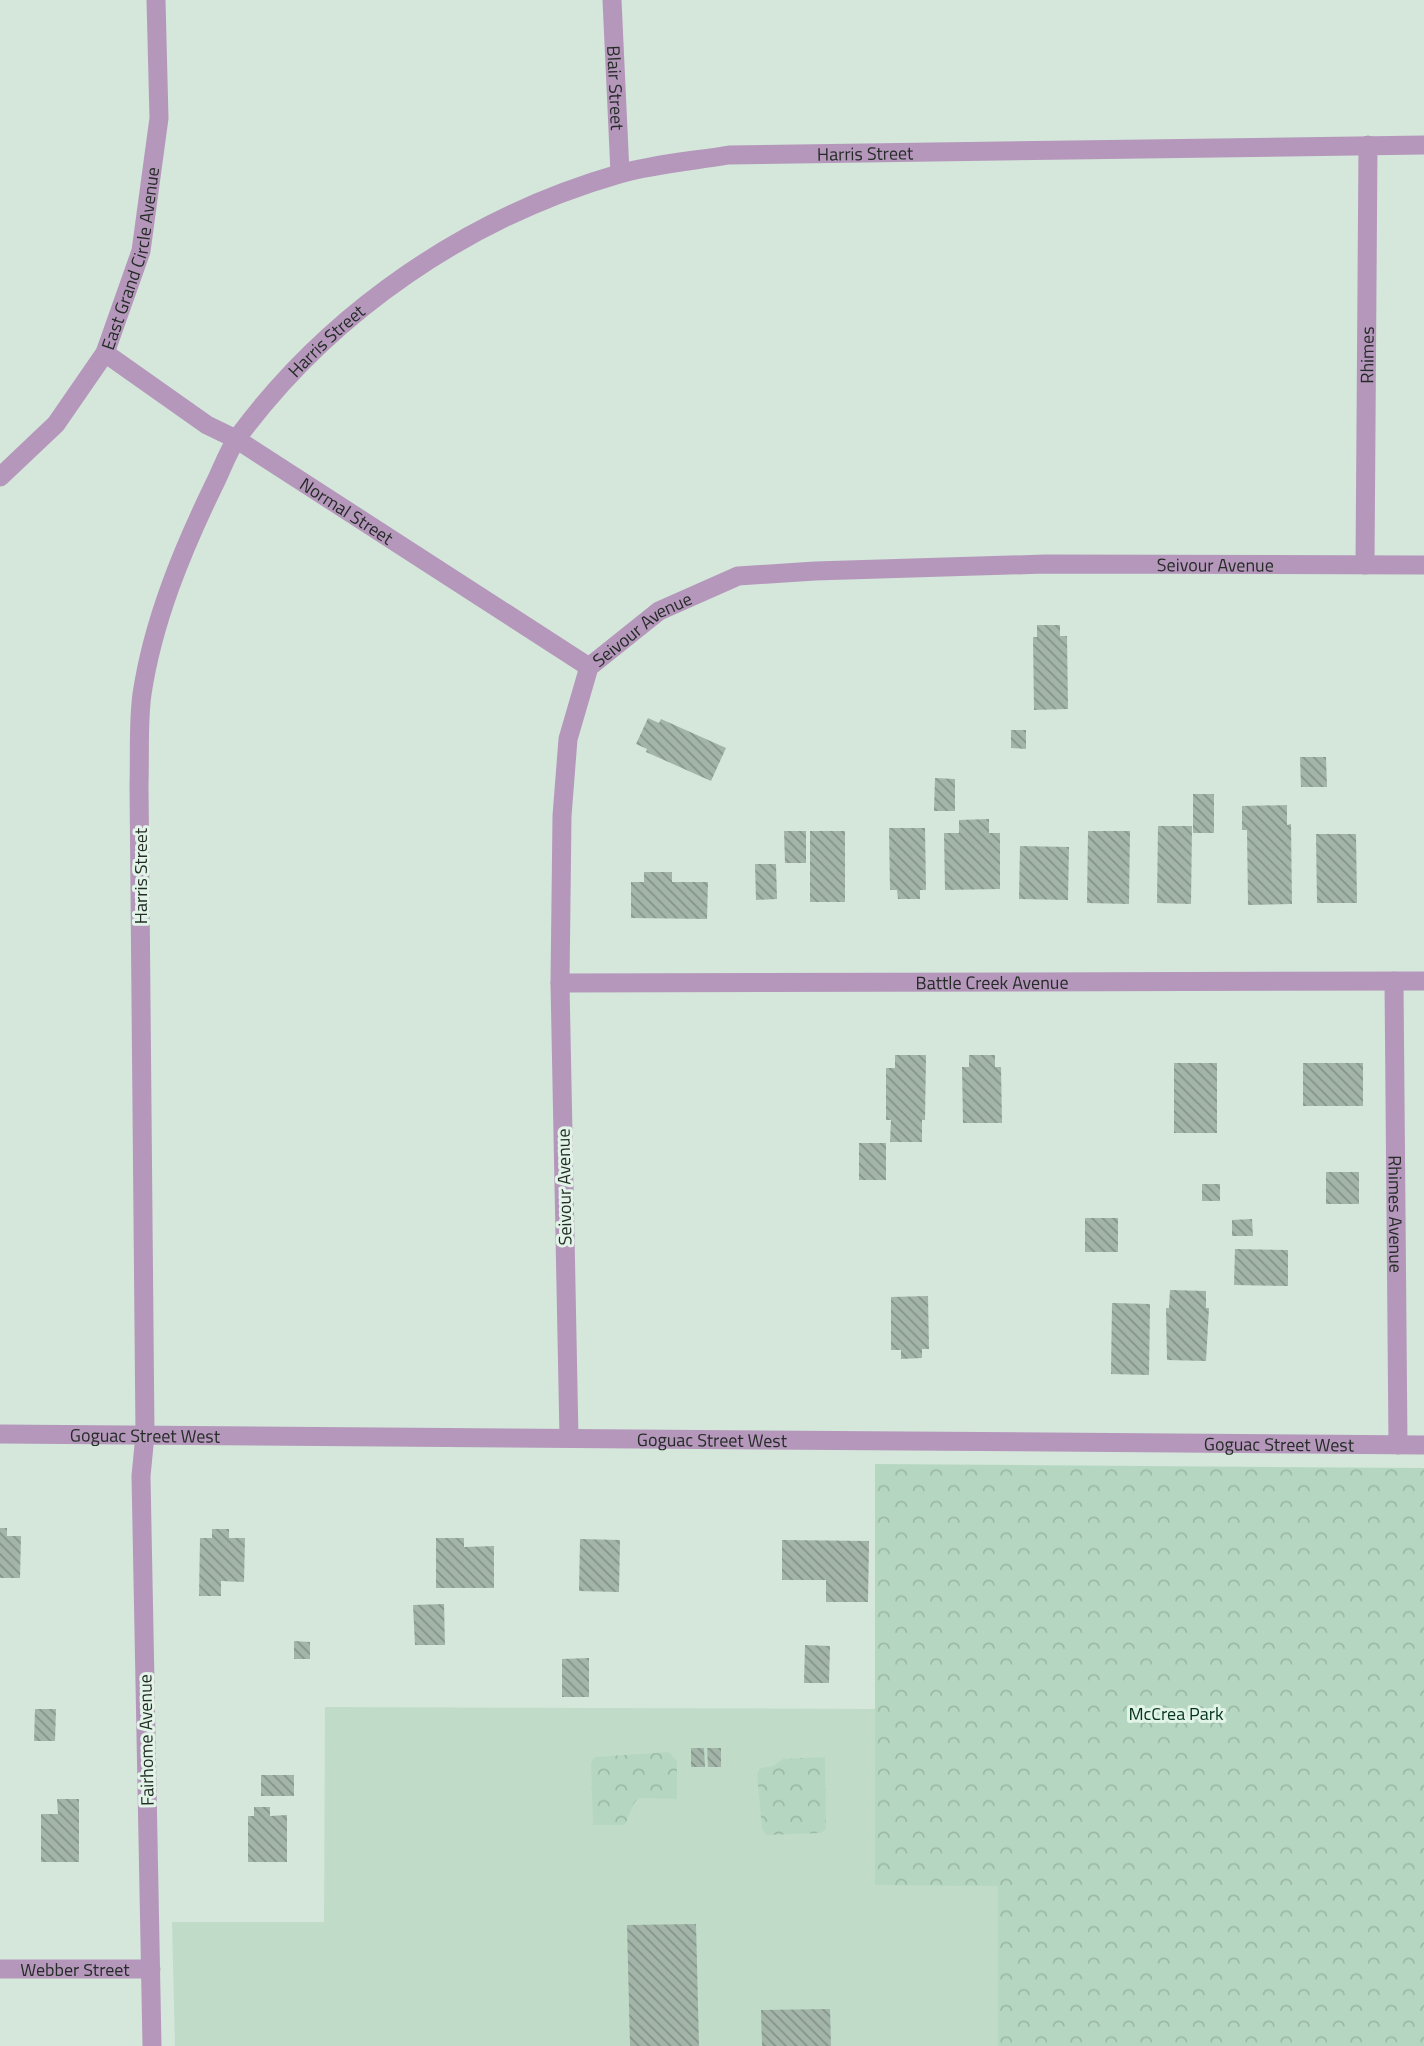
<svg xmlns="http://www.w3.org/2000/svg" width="1424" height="2046" font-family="'Titillium Web',sans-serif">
	<defs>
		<pattern id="park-crowns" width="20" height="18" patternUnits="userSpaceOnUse" patternTransform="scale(1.75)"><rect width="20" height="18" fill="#b5d7c1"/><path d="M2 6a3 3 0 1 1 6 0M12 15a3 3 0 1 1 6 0" fill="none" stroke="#9cb9a6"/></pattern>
		<pattern id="building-back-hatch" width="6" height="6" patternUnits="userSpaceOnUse" patternTransform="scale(1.75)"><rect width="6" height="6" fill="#a2b5a8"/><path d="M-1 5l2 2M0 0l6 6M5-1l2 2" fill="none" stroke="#849389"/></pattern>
	</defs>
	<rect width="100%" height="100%" fill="#d4e7da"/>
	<polygon fill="#c1dbc9" points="325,1707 876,1709 876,1885 998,1885 998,2046 175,2046 172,1922 324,1922"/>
	<g fill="url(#park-crowns)">
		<polygon points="875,1464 1424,1468 1424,2046 998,2046 998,1886 875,1885"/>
		<polygon points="669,1752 677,1761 677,1799 639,1798 634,1803 625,1825 593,1825 591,1763 595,1757"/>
		<polygon points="825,1757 826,1829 821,1833 766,1835 762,1829 757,1774 760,1768 773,1766 783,1759"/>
	</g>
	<g fill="url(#building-back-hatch)">
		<polygon points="1037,625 1060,625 1060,636 1067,636 1068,709 1034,710 1033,637 1037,637"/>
		<polygon points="648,718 659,723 661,719 726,748 711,781 646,752 647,749 636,744"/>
		<polygon points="1011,730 1026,730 1026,749 1011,748"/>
		<polygon points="1300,757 1326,757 1327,787 1301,787"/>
		<polygon points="935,778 955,779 955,811 934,811"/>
		<rect x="1193" y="794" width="21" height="39"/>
		<polygon points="1287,805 1287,825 1291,824 1292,904 1248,905 1247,830 1242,830 1242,806"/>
		<polygon points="989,819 989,833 1000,833 1000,889 945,890 944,833 959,833 959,820"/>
		<polygon points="1158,826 1192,826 1191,904 1157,903"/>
		<polygon points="889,828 925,828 926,890 920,890 920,899 898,899 897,890 890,890"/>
		<polygon points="784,831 806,831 806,863 785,863"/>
		<rect x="810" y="831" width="35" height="71"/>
		<polygon points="1088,831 1130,831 1129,904 1087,903"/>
		<polygon points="1316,834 1356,834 1357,903 1317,903"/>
		<polygon points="1020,846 1069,847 1068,900 1019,899"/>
		<polygon points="755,864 776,864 777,899 756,900"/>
		<polygon points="644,872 672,872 672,882 708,882 707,919 631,918 631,882 644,882"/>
		<polygon points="895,1055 926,1055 925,1120 922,1120 922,1142 890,1142 891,1120 886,1120 886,1068 895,1068"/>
		<polygon points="969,1055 995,1055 995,1067 1001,1067 1002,1123 963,1123 962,1067 969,1067"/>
		<rect x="1174" y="1063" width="43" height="70"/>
		<rect x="1303" y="1063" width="60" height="43"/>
		<rect x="859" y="1143" width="27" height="37"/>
		<rect x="1326" y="1172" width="33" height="32"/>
		<rect x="1202" y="1184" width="18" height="17"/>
		<rect x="1085" y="1218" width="33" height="34"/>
		<polygon points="1252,1219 1253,1236 1232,1236 1232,1220"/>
		<polygon points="1235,1249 1288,1250 1288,1286 1234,1285"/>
		<polygon points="1170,1290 1206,1291 1206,1308 1209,1308 1206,1361 1167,1360 1166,1308 1169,1308"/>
		<polygon points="928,1296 929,1349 922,1349 922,1358 901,1359 901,1350 891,1350 891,1297"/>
		<polygon points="1112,1303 1150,1304 1149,1375 1111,1374"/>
		<polygon points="0,1528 7,1528 7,1536 21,1536 20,1578 0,1578"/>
		<polygon points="212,1529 229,1529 229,1538 245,1538 244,1582 221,1581 221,1596 199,1596 200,1538 212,1538"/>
		<polygon points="436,1538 464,1538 464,1547 494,1546 494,1588 436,1588"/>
		<polygon points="580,1539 620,1540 619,1592 579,1591"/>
		<polygon points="782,1540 869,1541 868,1602 826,1602 826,1580 782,1580"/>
		<polygon points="444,1604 445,1645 415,1645 413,1605"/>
		<polygon points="294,1641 310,1642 310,1659 294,1659"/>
		<polygon points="805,1645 830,1646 829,1683 804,1683"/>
		<polygon points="589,1658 589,1697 562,1697 562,1659"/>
		<polygon points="35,1709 56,1709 55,1741 34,1741"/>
		<polygon points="691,1748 704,1748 705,1767 691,1767"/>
		<polygon points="707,1748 721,1748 721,1767 708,1767"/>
		<rect x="261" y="1775" width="33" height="21"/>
		<polygon points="57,1799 79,1799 79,1862 41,1862 41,1814 58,1814"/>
		<polygon points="254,1807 270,1807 270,1816 287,1815 287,1862 248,1862 248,1816 254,1816"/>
		<polygon points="696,1924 699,2046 630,2046 627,1925"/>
		<polygon points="830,2009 831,2046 762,2046 761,2010"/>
	</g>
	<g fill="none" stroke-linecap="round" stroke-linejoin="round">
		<g stroke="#b597bc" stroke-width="19">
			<path id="s1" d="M612,0L620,173"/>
			<path id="s2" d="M105,353L207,425L236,439L589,667"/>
			<path id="s3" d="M0,477L56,424L105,353L141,251L159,118L156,0"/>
			<path id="s4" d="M1365,565L1368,145"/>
			<path id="s5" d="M1394,981L1398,1445"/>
			<path id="s6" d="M560,983L1424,981"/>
			<path id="s7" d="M569,1438L560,983L562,816L568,739L589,667L659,611L738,576L815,571L1045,564L1424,565"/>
			<path id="s8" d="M0,1969H151"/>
			<path id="s9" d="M152,2046L141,1476L145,1435L139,784C140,755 138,723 142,694C153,621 182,551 214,485C222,469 228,451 238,437C331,311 469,217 619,174C654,164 693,161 729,155L1424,145"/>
		</g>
		<path stroke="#b597bc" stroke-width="19" id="s10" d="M0,1434L1424,1445"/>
	</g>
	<g text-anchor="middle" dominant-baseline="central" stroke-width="6" stroke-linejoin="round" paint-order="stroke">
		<g font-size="18" fill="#252c27" stroke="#e1f4e7">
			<text stroke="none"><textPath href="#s1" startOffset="88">Blair Street</textPath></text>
			<text stroke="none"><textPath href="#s9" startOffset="2347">Harris Street</textPath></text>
			<text stroke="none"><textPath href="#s3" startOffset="262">East Grand Circle Avenue</textPath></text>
			<text stroke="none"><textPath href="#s9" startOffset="1759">Harris Street</textPath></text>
			<text stroke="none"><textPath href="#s4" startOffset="210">Rhimes</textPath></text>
			<text stroke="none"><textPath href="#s2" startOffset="289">Normal Street</textPath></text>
			<text stroke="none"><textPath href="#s7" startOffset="1428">Seivour Avenue</textPath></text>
			<text stroke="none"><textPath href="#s7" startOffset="840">Seivour Avenue</textPath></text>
			<text transform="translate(140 876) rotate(-90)">Harris Street</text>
			<text stroke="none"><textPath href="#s6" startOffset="432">Battle Creek Avenue</textPath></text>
			<text transform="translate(564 1187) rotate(-91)">Seivour Avenue</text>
			<text stroke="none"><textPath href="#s5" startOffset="233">Rhimes Avenue</textPath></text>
			<text stroke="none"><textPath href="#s10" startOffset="145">Goguac Street West</textPath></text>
			<text stroke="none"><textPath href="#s10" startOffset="712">Goguac Street West</textPath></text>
			<text stroke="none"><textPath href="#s10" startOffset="1279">Goguac Street West</textPath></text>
			<text transform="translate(146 1740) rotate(-91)">Fairhome Avenue</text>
			<text stroke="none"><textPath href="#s8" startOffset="75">Webber Street</textPath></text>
		</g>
		<g font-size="18" fill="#03331c" stroke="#e1f4e7">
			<text x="1176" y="1713">McCrea Park</text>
		</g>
	</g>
</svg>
